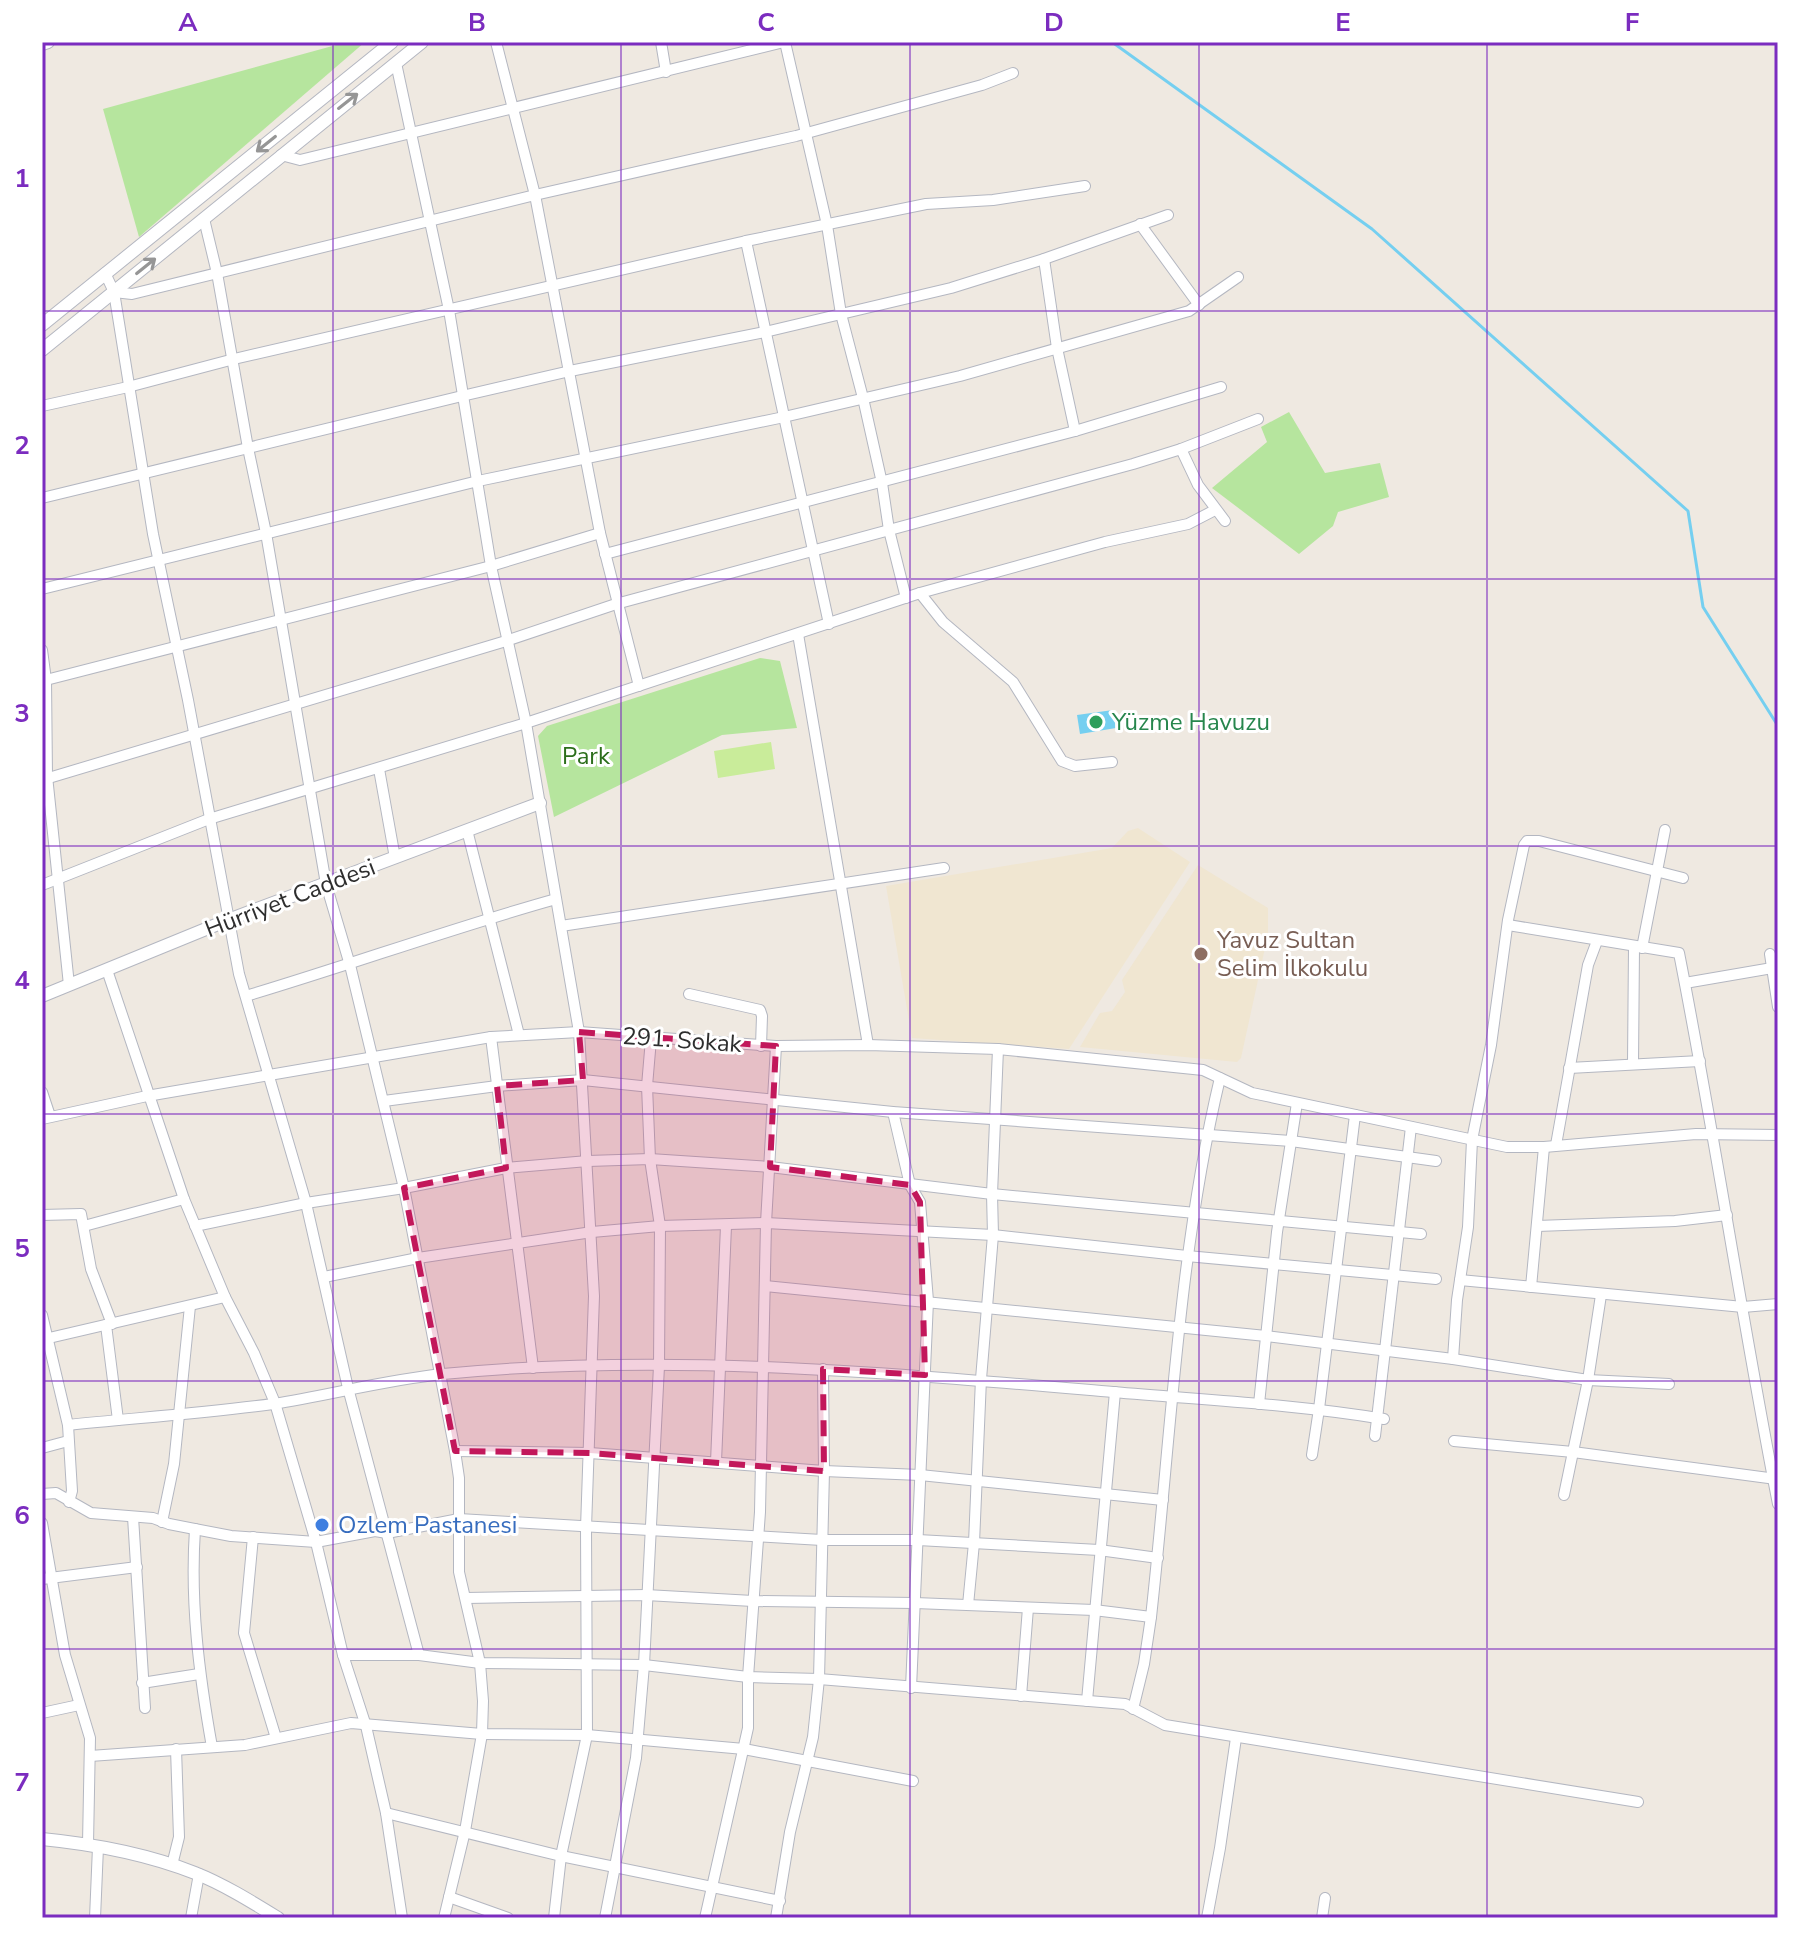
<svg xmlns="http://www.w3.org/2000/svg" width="1820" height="1960" font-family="'Nunito Sans',sans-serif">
	<rect width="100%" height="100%" fill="#efe9e1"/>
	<g fill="#f0e6d1">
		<polygon points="1138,828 1190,862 1069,1049 912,1038 886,886 1112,848 1128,831"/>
		<polygon points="1198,865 1268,908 1268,934 1241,1058 1237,1062 1080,1047 1100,1013 1112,1011 1125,992 1122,980"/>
	</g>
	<g fill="#b6e59e">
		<polygon points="347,42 365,42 139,237 103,109"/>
		<polygon points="1289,412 1325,473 1380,463 1389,497 1338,512 1333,526 1299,554 1212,488 1267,442 1261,427"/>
		<polygon points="760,658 780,661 797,728 722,735 554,817 538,736 547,726"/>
	</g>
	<polygon fill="#c9ec9a" points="771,742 775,769 718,778 714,751"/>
	<polygon fill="#75cff0" points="1113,710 1116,728 1080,734 1077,715"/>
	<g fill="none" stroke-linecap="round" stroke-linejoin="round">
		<polyline stroke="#75cff0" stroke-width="3" points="1112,42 1372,229 1688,511 1703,607 1778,726"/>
		<defs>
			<g id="minor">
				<polyline points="496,42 535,195 600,533 639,686"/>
				<polyline points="661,42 666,72"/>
				<polyline points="785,42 827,225 841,314 863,398 882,483 889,530 906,598"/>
				<polyline points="396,63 449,310 491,566 526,723 579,1032 594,1296 586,1528 587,1735 561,1856 554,1918"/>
				<polyline points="281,155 300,160 784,42"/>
				<polyline points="204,219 217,273 248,448 266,533 326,884 350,965 404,1188 455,1451 459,1478 459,1572 480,1663 483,1701 482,1734 465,1831 444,1918"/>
				<polyline points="1140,224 1199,305"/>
				<polyline points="746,241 829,624"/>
				<polyline points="1044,259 1057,348 1075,431"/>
				<polyline points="105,273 114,292 132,294 535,195 796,136 982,85 1013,73"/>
				<polyline points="114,292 153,534 188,700 239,974 306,1203 348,1388 419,1655"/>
				<polyline points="42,406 128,387 234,359 746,241 926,204 993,200 1085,186"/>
				<polyline points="1181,449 1198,485 1225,521"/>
				<polyline points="42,498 462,396 570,371 765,332 951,288 1044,259 1168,215"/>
				<polyline points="605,554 1075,431 1221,387"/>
				<polyline points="42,589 478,481 784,417 960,376 1189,311 1238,277"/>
				<polyline points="920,593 943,622 1013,682 1062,761 1075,766 1112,762"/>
				<polyline points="798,634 868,1045"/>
				<polyline points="42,650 46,680 47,776 69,985"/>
				<polyline points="46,680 491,566 600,533"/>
				<polyline points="379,769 395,858"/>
				<polyline points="42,780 506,641 616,604 1133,464 1181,449 1258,419"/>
				<polyline points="467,830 519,1035"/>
				<polyline points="42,885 209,819 526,723 920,593 1105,542 1188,524 1215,510"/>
				<path d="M1508,925L1679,953C1715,1136 1742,1321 1778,1504"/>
				<polyline points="561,926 944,868"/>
				<polyline points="1642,948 1665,830"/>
				<polyline points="1770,954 1778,1007"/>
				<polyline points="107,970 184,1199 225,1297 254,1353 275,1403 316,1542 343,1655 366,1726 386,1813 402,1918"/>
				<polyline points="1685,983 1778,967"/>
				<polyline points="689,994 760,1010 762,1016 761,1046"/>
				<path d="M246,996C350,965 452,928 556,899"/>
				<polyline points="491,1037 533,1368"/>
				<polyline points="1633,1063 1634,947"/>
				<polyline points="1569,1068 1700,1061"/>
				<polyline points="42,1092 50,1116"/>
				<polyline points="384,1101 497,1086 583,1080 893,1112 1291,1141 1436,1161"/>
				<polyline points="893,1112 910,1185 920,1202 928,1301 911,1688"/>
				<polyline points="42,1119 147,1096 491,1037 579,1032 776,1046 868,1045 998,1049 1203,1070 1252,1093 1507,1147 1544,1147 1696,1134 1778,1135"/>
				<polyline points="1556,1145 1588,965 1597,941"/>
				<polyline points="42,1215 81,1214 91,1269 112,1324"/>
				<polyline points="84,1226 184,1199"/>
				<polyline points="195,1226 306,1203 404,1188 506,1168 588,1161 650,1159 770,1167 992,1194 1421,1234"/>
				<polyline points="1537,1226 1675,1221 1727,1215"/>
				<polyline points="324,1277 418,1258 592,1232 660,1226 766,1223 993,1235 1187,1256 1436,1279"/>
				<polyline points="1460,1280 1743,1307 1778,1304"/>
				<polyline points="765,1286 1266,1336 1453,1359 1588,1380 1669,1384"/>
				<polyline points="1531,1287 1544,1147"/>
				<polyline points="42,1315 68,1425 72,1491 69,1502"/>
				<polyline points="106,1325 118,1420"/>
				<polyline points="49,1338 225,1297"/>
				<polyline points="1453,1359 1457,1300 1468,1227 1472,1140 1491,1045 1508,920 1524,845 1527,841 1539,841 1683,878"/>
				<polyline points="1259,1404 1277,1232 1297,1103"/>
				<path d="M68,1425C136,1418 205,1413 273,1404C330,1395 385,1380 443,1374C666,1352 890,1373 1113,1392C1203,1400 1294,1404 1384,1419"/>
				<polyline points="1375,1436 1411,1127"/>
				<polyline points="1454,1441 1573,1452 1776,1479"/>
				<polyline points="42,1448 68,1441"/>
				<polyline points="455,1451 590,1453 824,1471 920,1475 1163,1500"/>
				<polyline points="1312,1455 1319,1409 1355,1115"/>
				<polyline points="716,1462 726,1226"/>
				<polyline points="42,1494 56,1493 91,1513 153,1518 169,1524 231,1536 316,1542 375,1531 387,1533 459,1519 822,1540 918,1540 1099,1550 1158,1558"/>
				<polyline points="1564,1495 1588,1380 1601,1295"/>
				<polyline points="133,1517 145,1708"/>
				<polyline points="162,1522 174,1464 190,1306"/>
				<polyline points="42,1523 65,1655 90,1738 88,1844"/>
				<path d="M195,1529C190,1603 199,1674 212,1747"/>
				<polyline points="253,1537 244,1633 276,1738"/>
				<polyline points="42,1579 137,1567"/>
				<polyline points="466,1598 646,1595 753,1601 915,1603 1094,1610 1151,1617"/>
				<polyline points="968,1605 974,1543 981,1379 993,1235 992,1194 998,1049"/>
				<polyline points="343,1655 419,1655 480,1663 644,1665 748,1677 819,1679 1125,1704 1165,1725 1638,1802"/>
				<polyline points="142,1683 199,1674"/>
				<polyline points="1021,1696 1028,1608"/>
				<polyline points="1087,1701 1115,1392"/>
				<path d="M1133,1709L1144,1664L1151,1617C1171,1437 1178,1255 1220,1078"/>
				<polyline points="42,1713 79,1705"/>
				<polyline points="90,1756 245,1745 351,1723 482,1734 587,1735 744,1749 913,1781"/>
				<polyline points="386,1813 561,1856 780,1901"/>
				<polyline points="172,1865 179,1837 176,1749"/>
				<polyline points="449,1897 508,1918"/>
				<polyline points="95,1918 98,1847"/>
				<polyline points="191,1918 199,1874"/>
				<polyline points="605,1918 636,1758 644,1665 659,1366 660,1226 650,1159 647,1086 651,1039"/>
				<polyline points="705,1918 748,1728 748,1677 760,1512 766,1223 776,1046"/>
				<polyline points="776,1918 790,1832 813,1737 819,1679 824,1471 823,1369"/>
				<polyline points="1207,1918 1220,1848 1236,1738"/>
				<polyline points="1322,1918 1325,1898"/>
			</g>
			<g id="tertiary">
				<polyline points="42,44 48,42"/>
				<polyline points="42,325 392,42"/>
				<polyline points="42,350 422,42"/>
				<polyline points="42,996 228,920 540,803"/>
				<path d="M42,1839C93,1844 147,1854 195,1873C223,1884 252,1902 278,1918"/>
			</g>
		</defs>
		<use href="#minor" stroke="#b4b7c1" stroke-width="12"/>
		<use href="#tertiary" stroke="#b4b7c1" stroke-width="14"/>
		<use href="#minor" stroke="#fff" stroke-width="10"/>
		<use href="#tertiary" stroke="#fff" stroke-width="12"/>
	</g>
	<defs><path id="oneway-shaft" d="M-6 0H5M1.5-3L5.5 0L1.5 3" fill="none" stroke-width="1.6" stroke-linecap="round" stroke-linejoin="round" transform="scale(2)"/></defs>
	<g stroke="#969696">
		<use href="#oneway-shaft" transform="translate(348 101) rotate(-38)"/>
		<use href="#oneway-shaft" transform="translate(266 144) rotate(141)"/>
		<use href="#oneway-shaft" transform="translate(146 266) rotate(-39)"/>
	</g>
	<path fill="#c2185b" fill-opacity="0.2" stroke="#c2185b" stroke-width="6" stroke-dasharray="16 10" stroke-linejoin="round" d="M579,1032L776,1046L770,1167L910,1185L920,1202L925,1375L823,1369L824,1471L590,1453L455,1451L404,1188L506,1168L497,1086L583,1080Z"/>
	<path fill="none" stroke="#7b2cbf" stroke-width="2" stroke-opacity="0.55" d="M333,42V1918M621,42V1918M910,42V1918M1199,42V1918M1487,42V1918M42,311H1778M42,579H1778M42,846H1778M42,1114H1778M42,1381H1778M42,1649H1778"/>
	<circle fill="#2e9e5b" stroke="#fff" stroke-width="3" cx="1096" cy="722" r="8"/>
	<circle fill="#8d6e63" stroke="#fff" stroke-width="3" cx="1201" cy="954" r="8"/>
	<circle fill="#3f7fe0" stroke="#fff" stroke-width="3" cx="322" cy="1525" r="8"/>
	<g text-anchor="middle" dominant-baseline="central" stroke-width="6" stroke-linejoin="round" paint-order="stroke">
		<g font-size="24" fill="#27864d" stroke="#fff" text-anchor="start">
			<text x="1112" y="722">Yüzme Havuzu</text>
		</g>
		<g font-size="24" fill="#2c6e1b" stroke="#fff">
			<text x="586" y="756">Park</text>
		</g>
		<g font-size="24" fill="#2e2e2e" stroke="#fff">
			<text transform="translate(290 898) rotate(-21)">Hürriyet Caddesi</text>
			<text transform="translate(682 1040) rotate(4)">291. Sokak</text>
		</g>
		<g font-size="24" fill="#785e54" stroke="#fff" text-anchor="start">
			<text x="1217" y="940">Yavuz Sultan<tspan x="1217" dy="28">Selim İlkokulu</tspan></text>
		</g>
		<g font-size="24" fill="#366cbe" stroke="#fff" text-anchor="start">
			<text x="338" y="1525">Ozlem Pastanesi</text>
		</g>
	</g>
	<rect width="1820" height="1960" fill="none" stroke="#ffffff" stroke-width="88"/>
	<rect x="44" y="44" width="1732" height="1872" fill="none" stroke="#7b2cbf" stroke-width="3"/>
	<g font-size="26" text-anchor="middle" font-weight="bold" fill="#7b2cbf">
		<text x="188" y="31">A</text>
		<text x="477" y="31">B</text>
		<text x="766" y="31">C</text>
		<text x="1054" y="31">D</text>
		<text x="1343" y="31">E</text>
		<text x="1632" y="31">F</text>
		<text x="22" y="187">1</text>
		<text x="22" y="454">2</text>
		<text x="22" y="722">3</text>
		<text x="22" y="989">4</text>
		<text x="22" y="1257">5</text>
		<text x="22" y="1524">6</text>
		<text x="22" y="1791">7</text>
	</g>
</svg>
